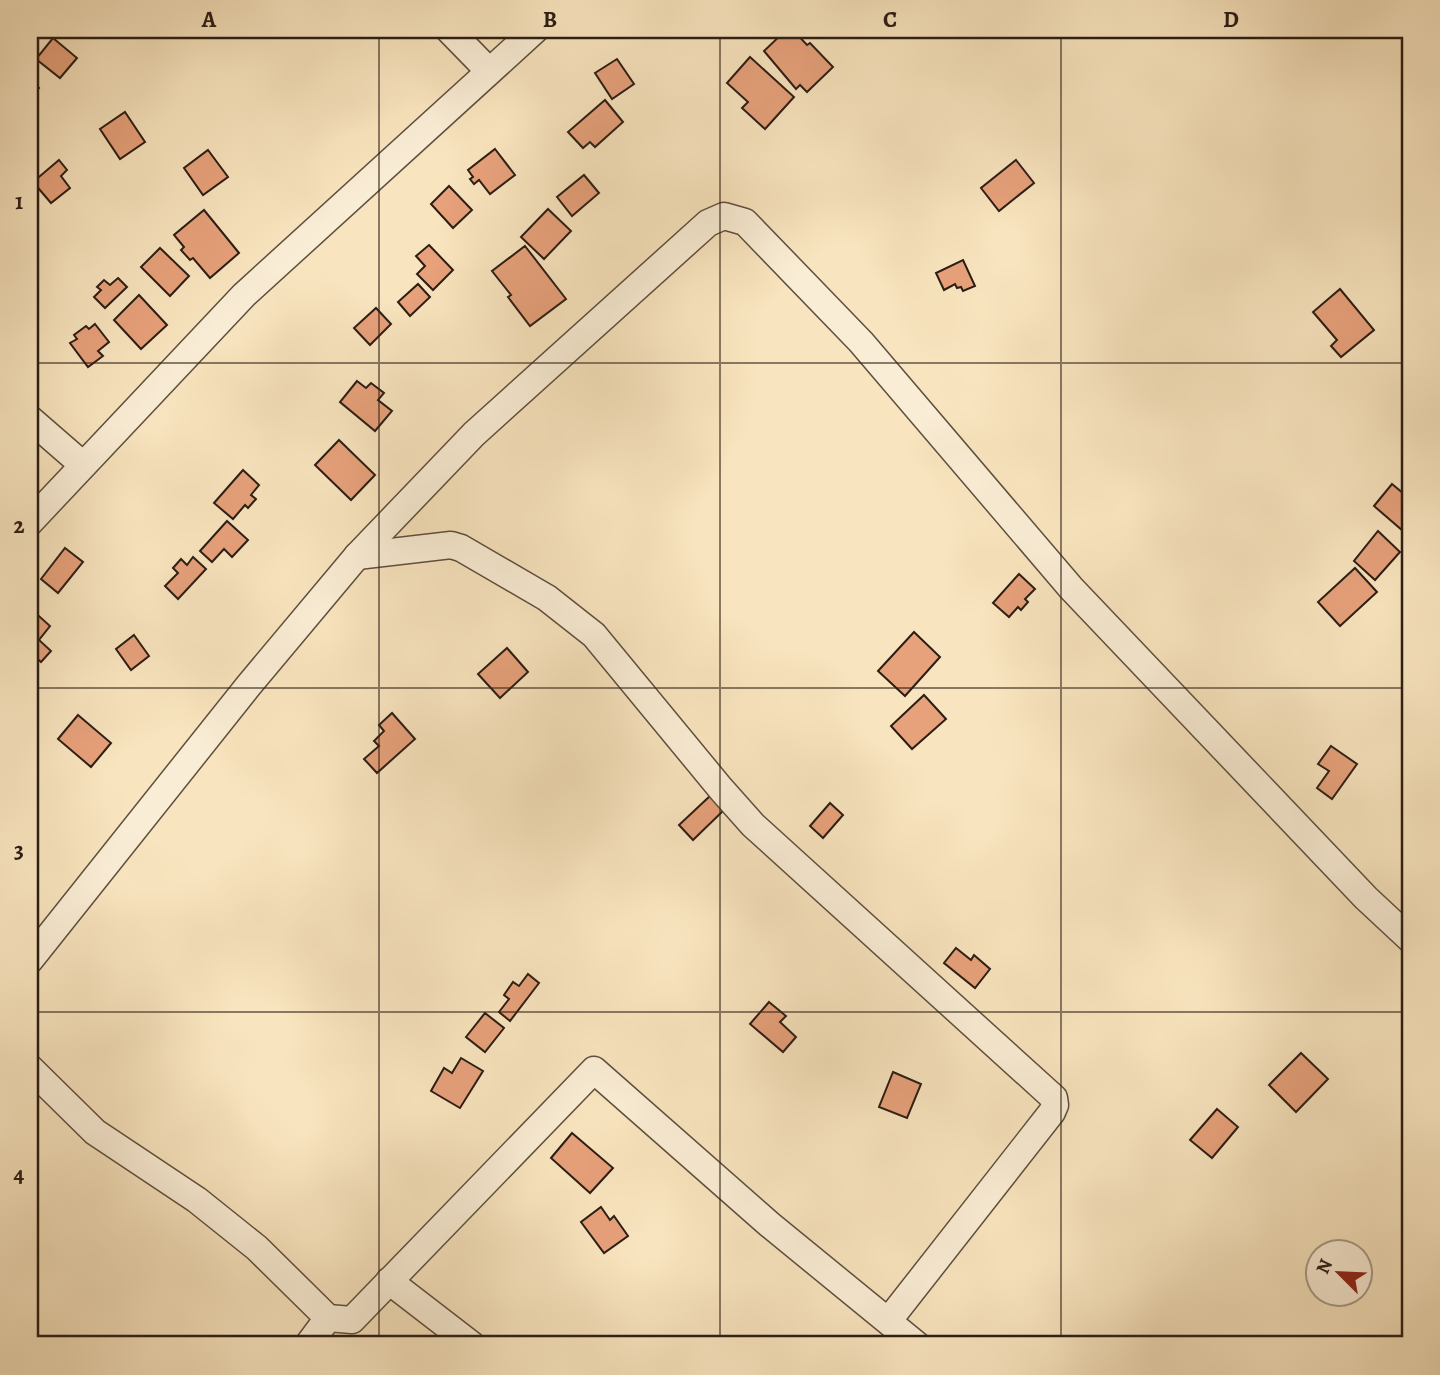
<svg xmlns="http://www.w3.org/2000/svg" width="1440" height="1375" font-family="Alegreya,serif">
	<rect width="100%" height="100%" fill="#f8e4be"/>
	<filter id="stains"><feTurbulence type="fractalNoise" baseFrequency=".00286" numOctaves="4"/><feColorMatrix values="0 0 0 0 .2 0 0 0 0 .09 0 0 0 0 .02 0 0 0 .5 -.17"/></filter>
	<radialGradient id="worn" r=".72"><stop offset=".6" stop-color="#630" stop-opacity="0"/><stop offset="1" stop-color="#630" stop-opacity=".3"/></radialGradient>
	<g fill="#e7a17b" stroke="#2b1d14" stroke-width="2">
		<polygon points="786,30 793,30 807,45 810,43 833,67 807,92 800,85 796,89 764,51"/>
		<polygon points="53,38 77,58 60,78 36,59"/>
		<polygon points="750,57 794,97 765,129 742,108 748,102 727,83"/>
		<polygon points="617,59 634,84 612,99 595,73"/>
		<polygon points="30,79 39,88 30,97"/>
		<polygon points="605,100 623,122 595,147 590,142 583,148 568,132"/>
		<polygon points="125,112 145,142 120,159 100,129"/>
		<polygon points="495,149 515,175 490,194 479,180 474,184 470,179 473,177 468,170"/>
		<polygon points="208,150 228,177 203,195 184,168"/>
		<polygon points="59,160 67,170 61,176 70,188 51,203 33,182"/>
		<polygon points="1016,160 1034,183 999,211 981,188"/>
		<polygon points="584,175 599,193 572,216 557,197"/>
		<polygon points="449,186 472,210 453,228 431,204"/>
		<polygon points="548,209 571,231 544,259 521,237"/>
		<polygon points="204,210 239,253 210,278 193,258 190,260 181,250 184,247 174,235"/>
		<polygon points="429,245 453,270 433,290 417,274 425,266 416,256"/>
		<polygon points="525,246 566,299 530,326 508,297 511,295 492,271"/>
		<polygon points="160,248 189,276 170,296 141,267"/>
		<polygon points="963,260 975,286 963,291 961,287 957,288 955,284 944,290 936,273"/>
		<polygon points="118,278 127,287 105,308 94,297 101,290 97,287 104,280 110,285"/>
		<polygon points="418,284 430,297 410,316 398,302"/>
		<polygon points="1340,289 1374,330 1341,357 1331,346 1337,340 1313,312"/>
		<polygon points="139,295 167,325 141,349 114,320"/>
		<polygon points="376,308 391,324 370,345 354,328"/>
		<polygon points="95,324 109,342 98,351 103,356 88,367 70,343 77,339 74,335 86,326 89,329"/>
		<polygon points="357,381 366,388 371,383 384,393 378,400 392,411 375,431 340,402"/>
		<polygon points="339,440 375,475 351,500 315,465"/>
		<polygon points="243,470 259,485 251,495 256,499 248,508 245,505 233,519 214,503"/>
		<polygon points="1392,484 1410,499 1410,537 1374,506"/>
		<polygon points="227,521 248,540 232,557 224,549 212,562 200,551"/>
		<polygon points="1378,531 1400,552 1375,580 1354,561"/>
		<polygon points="65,548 83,562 58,593 41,579"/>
		<polygon points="193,557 206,569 178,599 165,586 178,573 173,568 181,559 187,565"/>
		<polygon points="1355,568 1377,592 1340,626 1318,602"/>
		<polygon points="1019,574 1035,589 1025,599 1028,602 1021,610 1018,607 1009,617 993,603"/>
		<polygon points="30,608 50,626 39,640 51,651 41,662 30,652"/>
		<polygon points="914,632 940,657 905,696 878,671"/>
		<polygon points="134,635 149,656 131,670 116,649"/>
		<polygon points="507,648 528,672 500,698 478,674"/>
		<polygon points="924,695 946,719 912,749 891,726"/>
		<polygon points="392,713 415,739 377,773 364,759 379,746 374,741 384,731 379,725"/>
		<polygon points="78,715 111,743 91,767 58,739"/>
		<polygon points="1331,746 1357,764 1332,799 1317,788 1329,771 1318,764"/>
		<polygon points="710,796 724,810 693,840 679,825"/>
		<polygon points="830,803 843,815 823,838 810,826"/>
		<polygon points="956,948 971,960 974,955 990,969 975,988 944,963"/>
		<polygon points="528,974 539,983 510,1021 499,1012 509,999 504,995 513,982 519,986"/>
		<polygon points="769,1002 786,1016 780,1022 796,1037 783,1052 750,1024"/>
		<polygon points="485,1013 504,1028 485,1052 466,1037"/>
		<polygon points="1301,1053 1328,1079 1296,1112 1269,1085"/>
		<polygon points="461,1058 483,1071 460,1108 431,1091 444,1068 452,1073"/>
		<polygon points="893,1072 921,1084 907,1118 879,1107"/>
		<polygon points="1217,1109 1238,1127 1212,1158 1190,1140"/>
		<polygon points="572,1133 613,1168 590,1193 551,1158"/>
		<polygon points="601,1207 610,1220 614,1216 628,1236 604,1253 581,1222"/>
	</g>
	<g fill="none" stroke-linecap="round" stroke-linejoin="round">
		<defs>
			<g id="minor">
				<polyline points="449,30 489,71"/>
				<polyline points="30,419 83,465"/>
				<polyline points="30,522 244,295 535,30"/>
				<polyline points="357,556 451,545 461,548 547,598 594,635 721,789 753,825 1054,1098 1055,1105 1052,1112 889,1320"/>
				<polyline points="30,960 249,685 357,556 474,434 708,223 724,216 745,222 861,342 1071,588 1366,898 1410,939"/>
				<polyline points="30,1068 95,1132 197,1200 257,1248 328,1318 352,1320 594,1070 769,1224 917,1345"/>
				<polyline points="389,1281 472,1345"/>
				<polyline points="308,1345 328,1318"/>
			</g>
		</defs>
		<use href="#minor" stroke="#5e4f3e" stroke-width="29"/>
		<use href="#minor" stroke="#faedd5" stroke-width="26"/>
	</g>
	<path fill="none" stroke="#2b1d14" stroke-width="2" stroke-opacity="0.55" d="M379,30V1345M720,30V1345M1061,30V1345M30,363H1410M30,688H1410M30,1012H1410"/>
	<rect width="1440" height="1375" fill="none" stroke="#f8e4be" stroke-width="77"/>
	<g transform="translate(1339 1273) rotate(294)"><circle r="33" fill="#faedd5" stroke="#a79a88" stroke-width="2"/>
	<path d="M0-5L12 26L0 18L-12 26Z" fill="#8f2418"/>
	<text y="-10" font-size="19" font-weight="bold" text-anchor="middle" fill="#2b1d14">N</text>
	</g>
	<rect x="38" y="38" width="1364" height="1298" fill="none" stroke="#2b1d14" stroke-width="2.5"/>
	<g font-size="23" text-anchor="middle" font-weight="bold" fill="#2b1d14">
		<text x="209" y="27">A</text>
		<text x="550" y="27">B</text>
		<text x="890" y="27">C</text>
		<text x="1231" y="27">D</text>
		<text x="19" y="209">1</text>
		<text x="19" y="533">2</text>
		<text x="19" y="858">3</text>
		<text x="19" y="1182">4</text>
	</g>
	<rect width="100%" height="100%" filter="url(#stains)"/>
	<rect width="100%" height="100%" fill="url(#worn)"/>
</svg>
